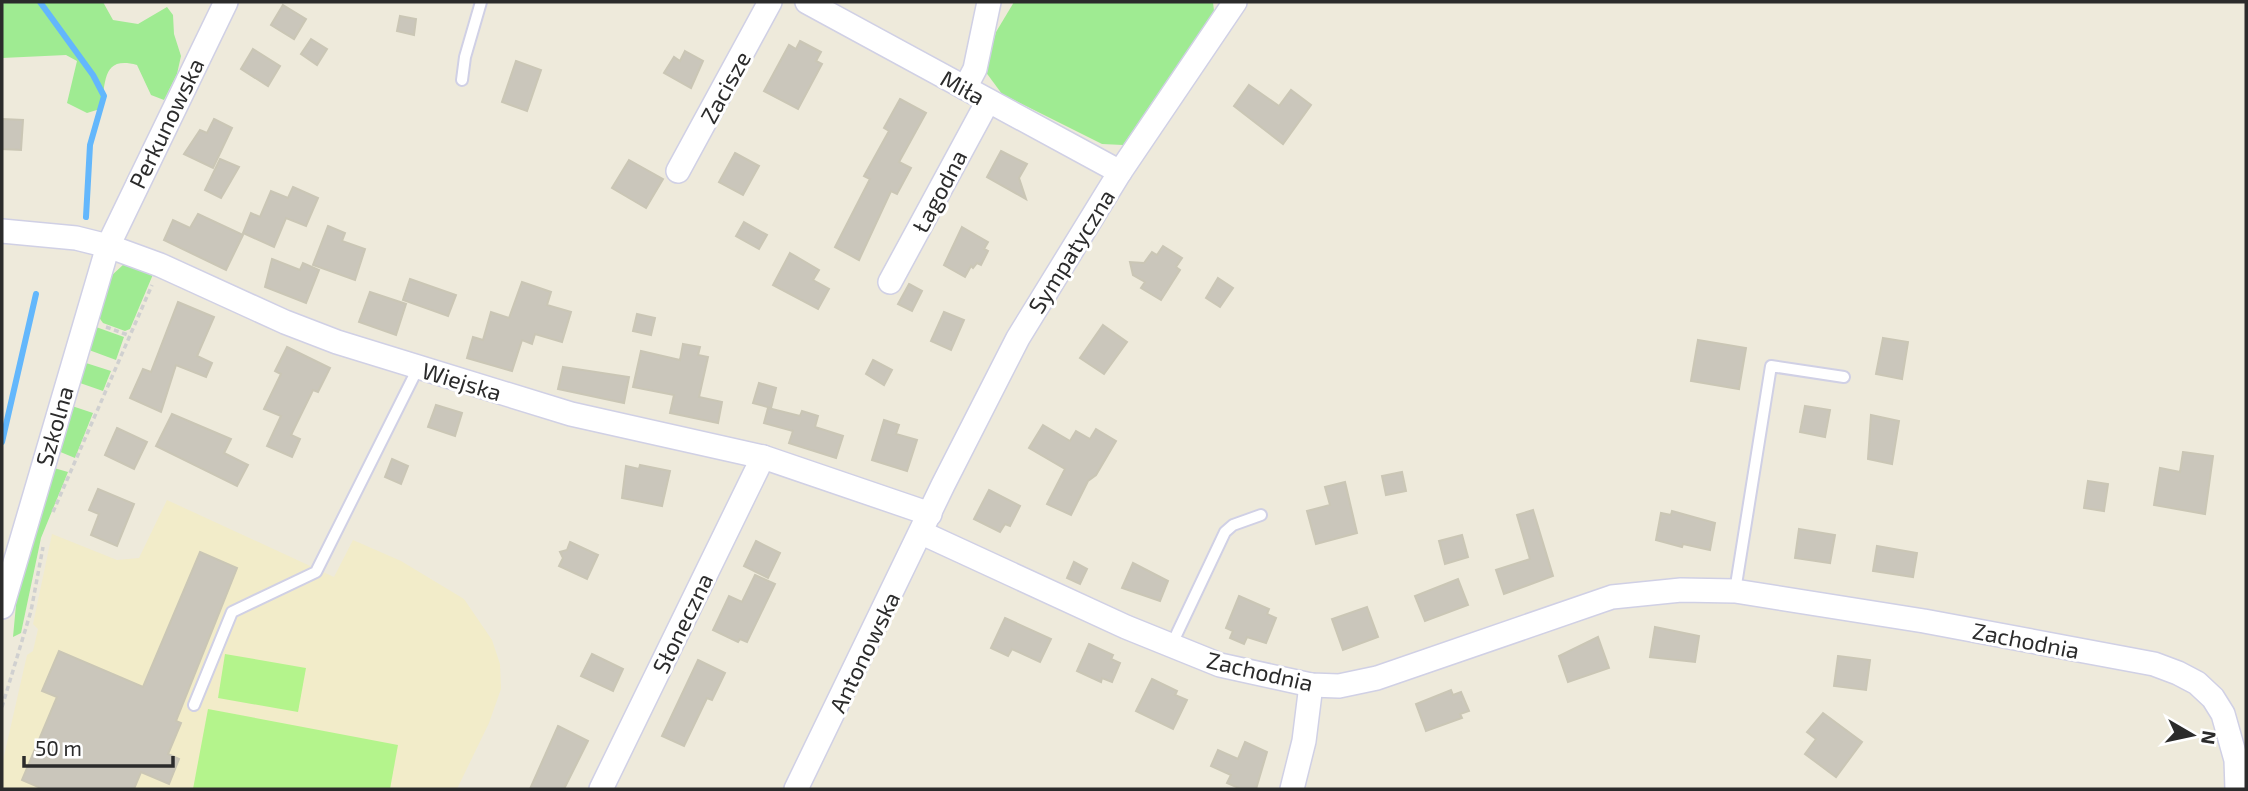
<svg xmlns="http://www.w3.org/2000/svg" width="2248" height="791" font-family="'Exo 2',sans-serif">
	<rect width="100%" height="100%" fill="#eeeadb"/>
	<polygon fill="#f2ecc9" points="167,500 334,577 353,540 401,561 464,599 492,640 500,664 501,689 489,723 457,789 2,789 2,765 27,655 33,651 38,629 33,624 52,534 117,560 139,558"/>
	<g fill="#9feb92">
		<path d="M2,2H103L113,20L138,24L167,7L173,15L174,34L181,56L177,74L164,100L151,95L137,65C100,55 107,85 100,109L87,113L67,103L77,61L66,55L2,58Z"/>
		<polygon points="1014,2 1213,2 1214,11 1123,145 1102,144 1002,94 985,71 996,32"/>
		<polygon points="125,263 154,272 130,329 125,331 103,323 98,316 109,278"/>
		<polygon points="96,327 124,337 116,360 89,350"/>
		<polygon points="86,363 111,371 103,391 80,383"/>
		<polygon points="72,406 93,413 75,458 58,451"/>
		<polygon points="54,468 68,472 41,538 21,633 13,637 17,594"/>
	</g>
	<g fill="#b4f48c">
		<polygon points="225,654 306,668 298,712 218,698"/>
		<polygon points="208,709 398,745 390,789 193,789"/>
	</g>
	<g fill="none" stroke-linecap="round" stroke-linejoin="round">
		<g stroke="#63b7fc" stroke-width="6">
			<polyline points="40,2 93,75 104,96 90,145 86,217"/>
			<polyline points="2,442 36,294"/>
		</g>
	</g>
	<g fill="#cac6bb" stroke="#cac6b5" stroke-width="2">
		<polygon points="283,5 306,19 294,39 271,25"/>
		<polygon points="400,16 416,19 414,35 397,31"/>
		<polygon points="311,39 327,49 317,65 301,54"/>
		<polygon points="800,41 821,52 816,61 822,64 798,109 764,91 789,45 796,49"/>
		<polygon points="253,49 280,66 268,86 241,69"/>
		<polygon points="685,51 703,61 691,88 664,73 674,57 680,61"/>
		<polygon points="516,61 541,70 527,111 502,102"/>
		<polygon points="1249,85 1279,106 1291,90 1311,105 1283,144 1234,106"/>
		<polygon points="900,99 926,113 899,162 911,168 897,194 891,191 859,260 835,247 870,179 864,176 889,131 884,128"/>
		<polygon points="2,119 23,120 21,150 2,149"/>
		<polygon points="214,119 232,128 213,168 184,154 200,130 207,133"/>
		<polygon points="1001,151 1027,164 1019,178 1026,199 987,177"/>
		<polygon points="735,153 759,166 743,195 719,182"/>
		<polygon points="220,159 239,167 221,198 205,190"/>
		<polygon points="629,160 663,179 646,208 612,188"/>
		<polygon points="293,187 318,198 306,226 286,218 274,247 243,233 251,213 260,217 271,191 288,198"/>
		<polygon points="198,214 243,235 226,270 164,240 173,220 190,228"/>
		<polygon points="744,222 767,235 759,249 736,236"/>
		<polygon points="328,226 345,233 342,241 365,249 355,280 313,265"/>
		<polygon points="962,227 988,242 984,249 988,251 981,265 977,263 973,268 971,266 965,277 944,265"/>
		<polygon points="1163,246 1182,258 1176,267 1180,270 1161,300 1141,288 1145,282 1133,275 1130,262 1144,263 1152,252 1157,255"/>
		<polygon points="790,253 819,270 813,280 829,289 818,309 773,285"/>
		<polygon points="272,259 300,270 303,263 319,270 306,303 265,287"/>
		<polygon points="1218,278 1233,288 1220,307 1206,298"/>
		<polygon points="410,279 456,295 448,316 403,300"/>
		<polygon points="522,282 551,292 547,305 571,312 562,342 535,334 532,344 522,340 512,371 467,358 473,337 483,340 491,312 509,318"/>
		<polygon points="909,284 922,291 912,311 898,304"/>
		<polygon points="370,292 406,304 396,335 359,322"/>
		<polygon points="178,302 214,317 197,356 212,363 206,377 176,365 161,412 130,398 143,369 151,372"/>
		<polygon points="944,312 964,320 951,350 931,341"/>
		<polygon points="637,314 655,318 651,335 633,331"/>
		<polygon points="1103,325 1127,342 1104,374 1080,358"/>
		<polygon points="1883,338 1908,342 1902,379 1876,374"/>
		<polygon points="1698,340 1746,348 1739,389 1691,381"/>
		<polygon points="683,344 700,347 698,355 708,357 699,397 722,402 718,423 670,413 674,395 633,387 641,351 680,360"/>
		<polygon points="287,347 330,368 318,392 313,390 291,435 300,439 292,457 267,446 281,416 264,409 281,374 275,371"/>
		<polygon points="873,360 892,370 884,385 866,374"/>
		<polygon points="563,367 629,377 624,403 558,389"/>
		<polygon points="759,383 776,388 771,408 753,403"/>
		<polygon points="436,405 462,413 455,436 428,427"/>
		<polygon points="1805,406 1830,410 1825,437 1800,432"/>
		<polygon points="768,408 800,416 802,411 818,416 815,427 843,436 836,458 789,443 793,431 764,423"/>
		<polygon points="172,414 231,439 224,453 248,465 237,486 156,446"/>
		<polygon points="1871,415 1899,421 1892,464 1868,459"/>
		<polygon points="884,420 899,425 896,434 917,440 907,471 872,460"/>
		<polygon points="1043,425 1070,441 1076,431 1090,439 1096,429 1116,441 1096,475 1088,481 1071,515 1047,504 1065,469 1029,448"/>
		<polygon points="117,428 147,442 134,469 105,455"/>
		<polygon points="2183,452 2213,456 2205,514 2154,505 2160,468 2180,472"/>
		<polygon points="392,459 408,466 401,484 385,477"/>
		<polygon points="640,465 670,471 662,506 622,498 626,466 639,469"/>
		<polygon points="1402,472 1406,491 1386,495 1382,476"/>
		<polygon points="2088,481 2108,484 2104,511 2084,508"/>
		<polygon points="1345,482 1357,533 1316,544 1307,511 1330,505 1325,487"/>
		<polygon points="98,489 134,504 117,546 91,535 99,514 89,510"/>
		<polygon points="989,490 1020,506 1010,526 1005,524 1000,532 974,519"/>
		<polygon points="1533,510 1553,576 1504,594 1496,570 1530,559 1517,515"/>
		<polygon points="1672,511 1715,523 1710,550 1683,544 1682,547 1656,540 1661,513 1671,515"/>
		<polygon points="1799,529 1835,535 1830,563 1795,558"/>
		<polygon points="1462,535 1468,557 1445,564 1439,541"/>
		<polygon points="756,541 780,553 768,578 744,566"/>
		<polygon points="570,542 598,555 587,579 559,566 563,558 560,552 567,550"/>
		<polygon points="1877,546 1917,553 1913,577 1873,571"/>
		<polygon points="200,552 237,568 176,721 181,723 168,754 179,759 169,784 141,772 134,789 43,789 22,780 57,697 42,691 59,651 143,687"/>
		<polygon points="1074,562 1087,569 1080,584 1067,578"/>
		<polygon points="1133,563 1168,581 1160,601 1122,588"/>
		<polygon points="755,575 775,584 747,642 740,639 738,642 713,630 729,596 742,602"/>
		<polygon points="1458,579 1468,605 1425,621 1415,596"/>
		<polygon points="1239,596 1269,609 1267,614 1276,618 1266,643 1247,637 1244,644 1230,638 1233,631 1226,628"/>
		<polygon points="1367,607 1378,637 1343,650 1332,619"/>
		<polygon points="1005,618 1051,639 1040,662 1012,649 1008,656 991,648"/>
		<polygon points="1655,627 1699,636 1695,662 1650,657"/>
		<polygon points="1598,637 1609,668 1568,682 1559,656"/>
		<polygon points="1089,644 1113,655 1111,659 1120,663 1112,682 1102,678 1101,682 1077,671"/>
		<polygon points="592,654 623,669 613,691 581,676"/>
		<polygon points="1838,656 1870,660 1866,690 1834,686"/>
		<polygon points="698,660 725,673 712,700 707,698 684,746 662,736"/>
		<polygon points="1152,679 1177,691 1175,695 1187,700 1173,729 1136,711"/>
		<polygon points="1451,690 1453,695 1461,692 1469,711 1460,714 1462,718 1426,731 1416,704"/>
		<polygon points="1823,713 1862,742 1836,777 1805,754 1816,739 1807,732"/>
		<polygon points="558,726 588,741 564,789 530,789"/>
		<polygon points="1245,742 1267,752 1256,789 1241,789 1227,783 1231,775 1211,766 1218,750 1238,759"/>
	</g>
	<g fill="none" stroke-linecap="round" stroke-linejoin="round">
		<defs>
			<g id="lane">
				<polyline points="462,80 465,57 481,2"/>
				<polyline points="1735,591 1771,366 1844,377"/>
				<polyline points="1171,646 1225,532 1233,525 1261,515"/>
				<polyline points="194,705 232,612 316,572 418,368"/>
			</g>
			<g id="street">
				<polyline points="807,2 1120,172"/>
				<polyline points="965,88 975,69 989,2"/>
				<polyline points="678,171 770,2"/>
				<polyline points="2,231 76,238 108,246 160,265 285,322 337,342 571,414 763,457 930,514"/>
				<polyline points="890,282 988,101"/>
				<polyline points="922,533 1126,627 1220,665 1311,685 1339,686 1377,678 1612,597 1681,590 1735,591 1924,621 2154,664 2178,673 2197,683 2213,698 2223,714 2236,760 2237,789"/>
				<polyline points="2,607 108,246 226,2"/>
				<polyline points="601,789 763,457"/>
				<polyline points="796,789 943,485 1018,338 1120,172 1235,2"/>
				<polyline points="1292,789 1304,741 1311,685"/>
			</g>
		</defs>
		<use href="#lane" stroke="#d0d0e5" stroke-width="14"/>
		<use href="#street" stroke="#d0d0e5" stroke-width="26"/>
		<g stroke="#d0d0d0" stroke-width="3.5" stroke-dasharray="5 3.5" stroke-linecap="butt">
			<polyline points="106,327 128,335"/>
			<polyline points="53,512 152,285"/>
			<polyline points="2,707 31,611 43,547"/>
		</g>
		<use href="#lane" stroke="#fff" stroke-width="10"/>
		<use href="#street" stroke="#fff" stroke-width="23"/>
	</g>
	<g text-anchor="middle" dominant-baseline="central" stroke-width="6" stroke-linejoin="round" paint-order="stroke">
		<g font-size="23" fill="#2b2b2b" stroke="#fff">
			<text transform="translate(725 87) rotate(-61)">Zacisze</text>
			<text transform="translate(963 87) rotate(29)">Miła</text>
			<text transform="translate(166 123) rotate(-64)">Perkunowska</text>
			<text transform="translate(939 191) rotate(-62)">Łagodna</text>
			<text transform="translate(1071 251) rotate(-58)">Sympatyczna</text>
			<text transform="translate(462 381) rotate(17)">Wiejska</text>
			<text transform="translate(54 426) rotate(-74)">Szkolna</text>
			<text transform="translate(682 623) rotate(-64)">Słoneczna</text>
			<text transform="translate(2026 640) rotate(11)">Zachodnia</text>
			<text transform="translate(864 652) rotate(-64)">Antonowska</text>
			<text transform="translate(1260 671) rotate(13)">Zachodnia</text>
		</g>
	</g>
	<rect width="2248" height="791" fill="none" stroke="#2b2b2b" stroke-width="7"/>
	<g transform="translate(2192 735) rotate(99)" stroke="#ffffff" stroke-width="5" paint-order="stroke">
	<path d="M0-5L12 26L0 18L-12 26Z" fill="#2b2b2b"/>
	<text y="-10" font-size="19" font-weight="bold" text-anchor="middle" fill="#2b2b2b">N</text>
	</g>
	<path d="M24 756v10h149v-10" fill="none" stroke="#2b2b2b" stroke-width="3.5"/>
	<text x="35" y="756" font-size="21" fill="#2b2b2b" stroke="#ffffff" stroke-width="5" paint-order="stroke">50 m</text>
</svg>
